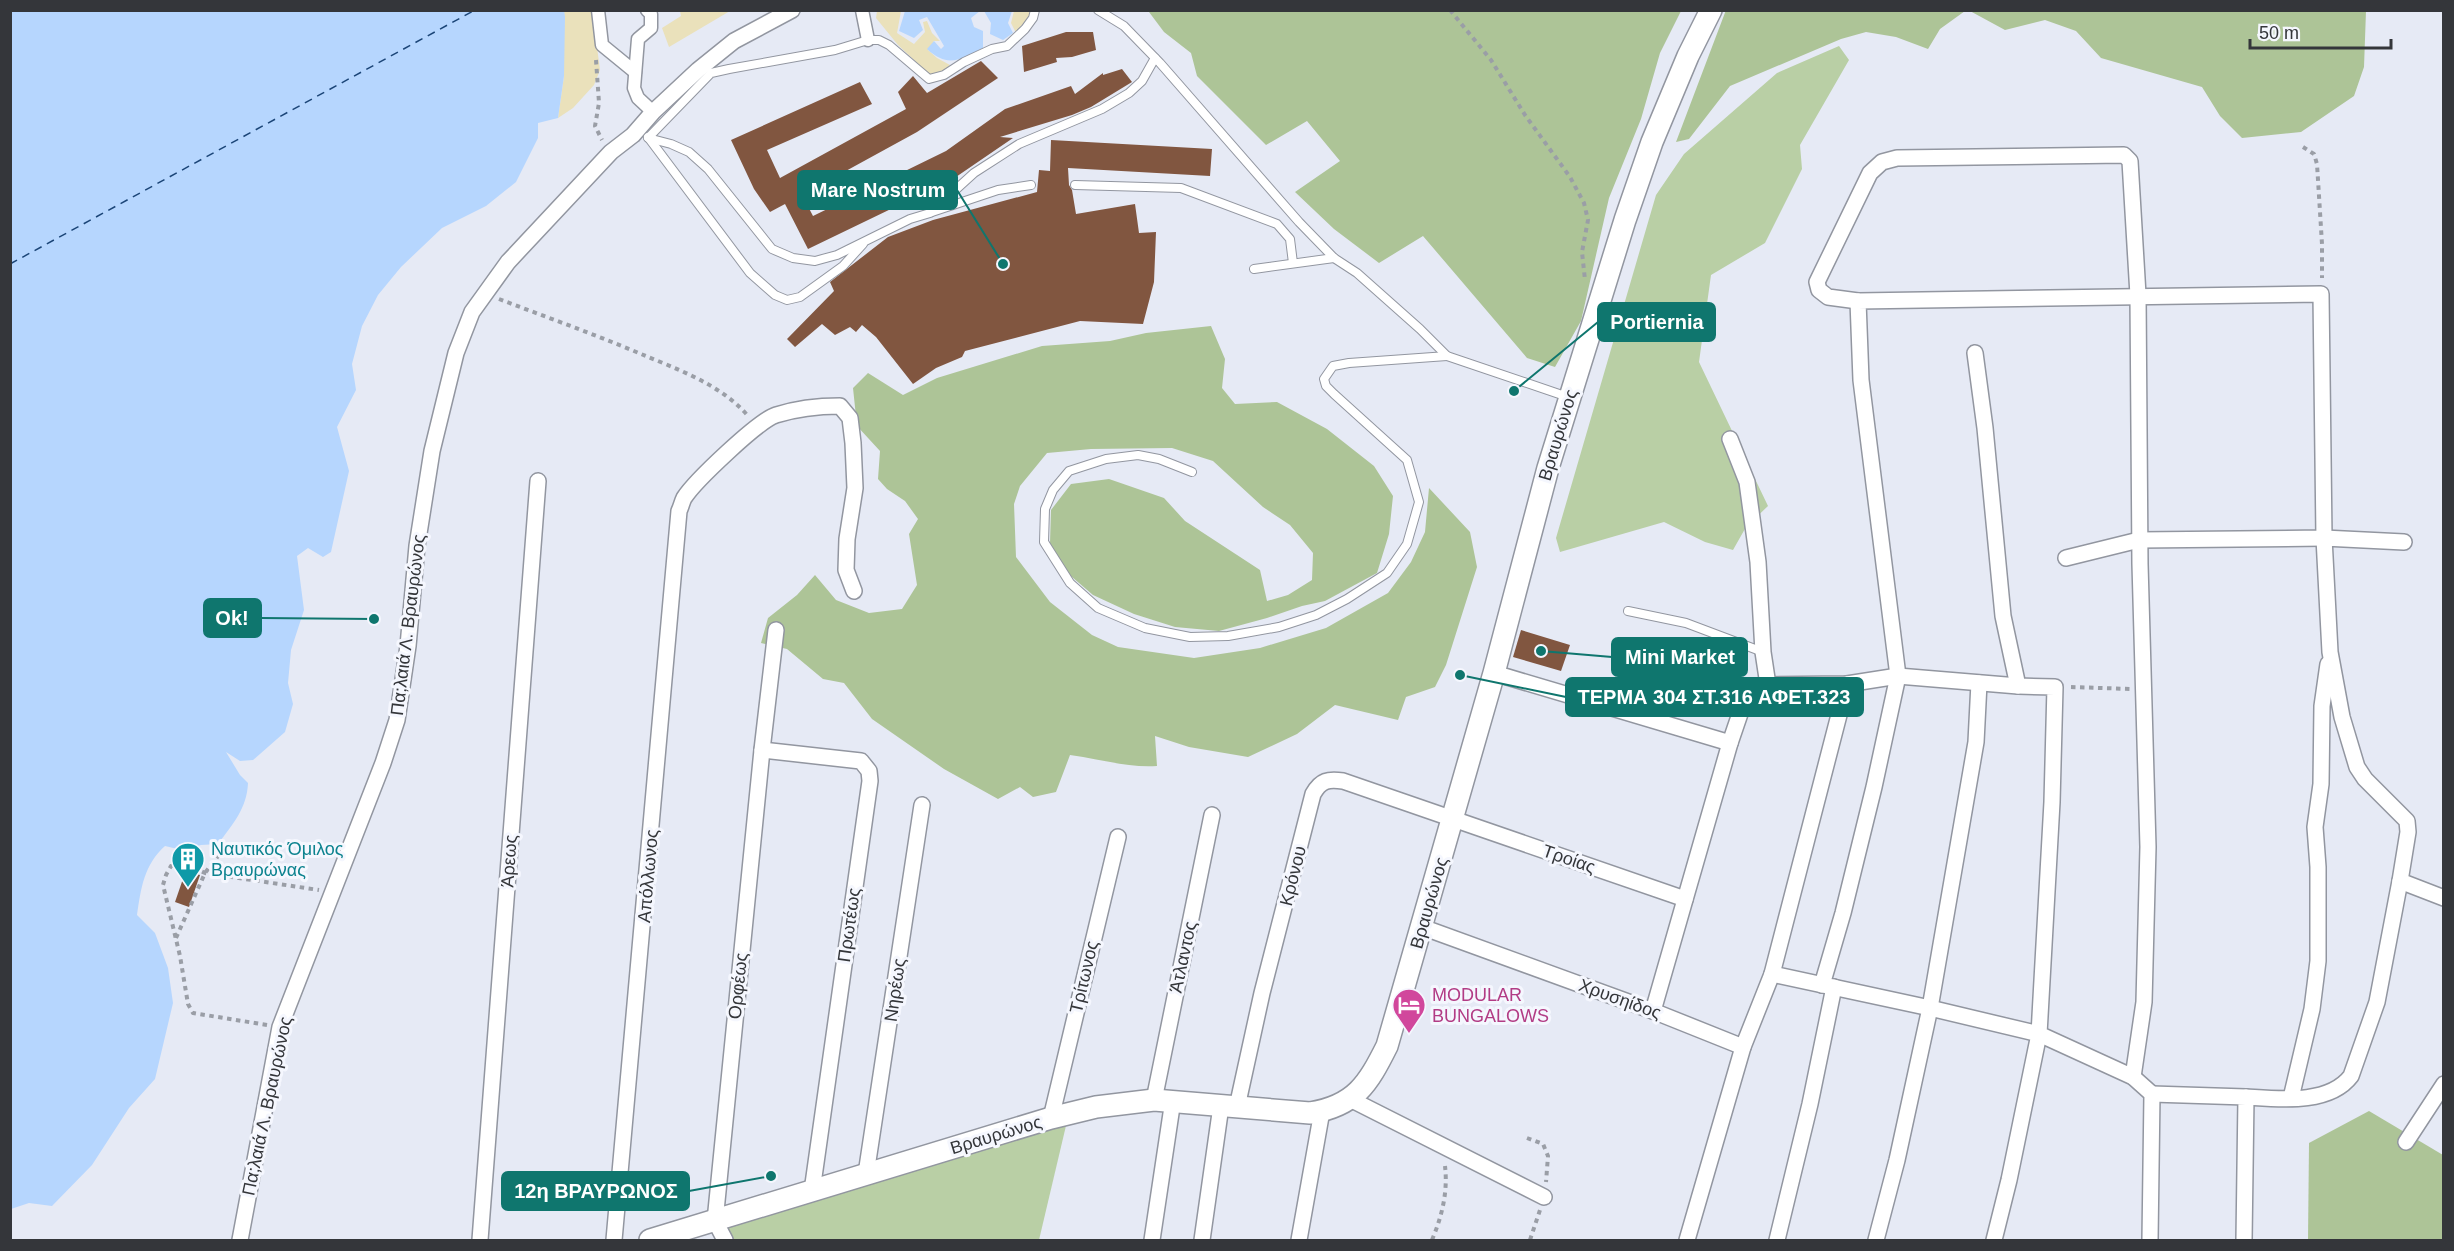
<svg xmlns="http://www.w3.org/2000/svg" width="2454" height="1251" font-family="Arial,sans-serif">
	<rect width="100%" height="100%" fill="#e6eaf5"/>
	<g fill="#b9cfa5">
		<polygon points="1839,46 1849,60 1800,145 1802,169 1765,243 1711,275 1699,362 1768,506 1746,527 1733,550 1705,542 1664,522 1560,552 1556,538 1656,195 1684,154 1777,73"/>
		<polygon points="1069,1113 1039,1240 727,1240 715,1221"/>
	</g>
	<g fill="#adc497">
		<polygon points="1158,10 1681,11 1660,53 1641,119 1609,198 1581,321 1555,367 1527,358 1423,236 1379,263 1334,229 1295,192 1340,161 1307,121 1266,145 1197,76 1191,53 1164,32 1149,12"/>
		<polygon points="1726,10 1965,10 1965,11 1940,29 1928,49 1896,37 1866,32 1841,39 1730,86 1689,139 1676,142"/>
		<polygon points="1970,11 2366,11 2364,67 2354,96 2301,132 2242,138 2220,116 2202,87 2101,58 2076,31 2045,20 2005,30"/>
		<path d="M1211,326L1225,359L1222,388L1235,404L1277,402L1327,429L1374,466L1393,496L1389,534L1377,573L1325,601L1302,606L1267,618L1219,631L1175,627L1134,614L1093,595L1065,571L1050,543L1051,510L1071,484L1109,479L1164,498L1185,521L1260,570L1267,601L1288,595L1312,580L1313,553L1290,525L1263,507L1213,461L1172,448L1091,449L1047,453L1020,486L1014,504L1016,557L1050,602L1092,635L1118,647L1194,658L1260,648L1326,628L1388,593L1411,562L1425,532L1429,488L1470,532L1477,567L1446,665L1435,687L1406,697L1398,720L1335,705L1297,734L1248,757L1189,747L1155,736L1157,766C1128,768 1100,759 1070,755L1056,792L1033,797L1020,787L998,799L944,769L872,719L844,683L823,679L787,649L761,643L768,618L797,595L815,575L836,600L869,613L902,609L917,585L909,534L918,519L905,501L887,489L878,479L880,451L857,426L853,388L868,373L903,395L937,378L1042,346L1110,341L1146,333Z"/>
		<polygon points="2369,1111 2443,1155 2443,1240 2308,1240 2309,1143"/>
	</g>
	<g fill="#eae1bb">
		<polygon points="564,11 596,11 597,47 600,70 594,85 573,108 558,118 564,76"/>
		<polygon points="680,11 680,10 730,11 669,47 662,28 681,16"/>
		<polygon points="877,11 901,11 897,33 914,44 925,32 923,22 927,21 932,33 940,41 934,41 928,50 937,58 950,65 942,72 930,75 898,45 876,18"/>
		<polygon points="1014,11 1030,11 1029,16 1016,33 1011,23"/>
	</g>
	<g fill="#b6d6fe">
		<path d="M11,10H564L565,17L564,76L558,118L538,123V138L516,182L486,206L442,228L401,267L378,295L362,326L352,364L356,390L337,427L349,471L331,552L323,557L308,548L297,556L304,610L291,650L288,683L293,704L285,732L253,760L240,761L226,752L240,775L248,783C247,808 233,824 218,844L201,845L182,850L165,846C144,865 141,888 137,915L155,933L168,968L173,1003L155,1079L129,1108L92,1165L52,1206L29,1203L11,1209Z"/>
		<path d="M905,11H980L971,18L974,27L983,31V48C960,59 949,69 927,49L934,41L941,49L944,46L927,17L919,20L923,30L914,38L899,31Z"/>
		<polygon points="984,11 1012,11 1008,23 1013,33 1003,40 990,34 991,23"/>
	</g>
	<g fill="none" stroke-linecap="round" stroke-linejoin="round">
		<polyline stroke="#1b4577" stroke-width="1.5" stroke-dasharray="8 6" stroke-linecap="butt" points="10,264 475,10"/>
	</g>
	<g fill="#815640">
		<polygon points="1066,32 1093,32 1096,50 1072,57 1056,58 1057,62 1024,72 1022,46"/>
		<polygon points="981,61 998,78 917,132 802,195 813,216 946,151 1005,109 1071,86 1075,94 1103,73 1103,75 1122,69 1132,82 1091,107 1072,115 1000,137 1013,138 953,179 808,249 785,204 770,212 754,189 731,140 860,82 872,104 767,150 780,178 906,109 898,92 913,76 927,93"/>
		<polygon points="1051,140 1212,149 1210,176 1068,168 1069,185 1072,190 1076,214 1135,204 1139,233 1156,232 1154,282 1143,324 1080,321 965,351 962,357 936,368 913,384 876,337 862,325 856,332 850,327 835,335 822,324 795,347 787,339 834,291 830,282 888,237 933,220 1037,192 1039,170 1050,171"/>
		<polygon points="1521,630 1570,645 1561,671 1513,657"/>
		<polygon points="186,870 200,875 189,907 175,902"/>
	</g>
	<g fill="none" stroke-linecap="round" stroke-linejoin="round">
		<defs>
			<g id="service">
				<polyline points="1035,10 1033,18 1025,29 1007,46 992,49 964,62 944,75 929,79 889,45 879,40 868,40 835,50 729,69 711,73 648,138 671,144 689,152 708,169 772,249 793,258 815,261 837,255 910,219 930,213 974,173 1019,144 1102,109 1129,93 1142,81 1155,58"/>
				<polyline points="1098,10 1124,26 1160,63 1299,222 1334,258 1357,273 1420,329 1447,356 1568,397"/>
				<polyline points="648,137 750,273 775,295 787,300 800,297 843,266 863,244"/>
				<polyline points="1075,185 1181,188 1277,224 1290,239 1293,263"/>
				<polyline points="932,212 998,190 1031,185"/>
				<polyline points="1254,269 1334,258"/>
				<polyline points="1192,472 1159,459 1138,455 1106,459 1069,471 1053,490 1045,509 1044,542 1070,583 1098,608 1145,628 1190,637 1228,636 1279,627 1316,615 1347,599 1387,573 1407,544 1419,502 1407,460 1334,394 1326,386 1324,379 1333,366 1349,363 1447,356"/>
				<polyline points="1628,611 1686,623 1763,652"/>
			</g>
			<g id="pedestrian">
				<polyline points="598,10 602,45 635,72"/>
				<polyline points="647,10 651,14 651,28 638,39 634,88 638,98 653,112"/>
				<polyline points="862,10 868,40"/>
			</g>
			<g id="minor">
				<polyline points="1858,301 1828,297 1819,290 1817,282 1870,173 1882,162 1897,158 2124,155 2130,161 2138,295 2140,564 2148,847 2144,1002 2133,1077"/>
				<polyline points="1975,353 1985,428 2003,616 2018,686"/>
				<polyline points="1730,439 1747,482 1758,562 1763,652 1768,685"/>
				<polyline points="2404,542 2324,538 2330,652 2342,717 2357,767 2365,779 2407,821 2408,832 2400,881 2444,898"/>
				<polyline points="1494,673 1730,743"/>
				<polyline points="1847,684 1772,974 1930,1008 2039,1034 2009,1180 1994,1240"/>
				<polyline points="762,750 861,761 869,771 870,781 812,1191"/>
				<polyline points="1422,927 1653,1011 1743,1047 1772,974"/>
				<polyline points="1822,985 1843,913 1874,787 1898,676 1861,380 1858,301 2321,294 2324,538 2139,540 2066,558"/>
				<polyline points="1653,1011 1730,743 1745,699 1754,690 1768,685 1847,684 1898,676 2018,686 2055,687 2052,802 2039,1034 2133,1077 2152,1094 2150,1240"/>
				<polyline points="2152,1094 2246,1097 2244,1240"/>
				<path d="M2246,1097C2279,1099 2329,1105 2351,1076L2377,1002L2400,881"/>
				<polyline points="2291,1098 2312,1009 2318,961 2318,867 2315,827 2321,784 2322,706 2328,664"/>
				<polyline points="1350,1099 1544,1197"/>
				<polyline points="1154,1100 1212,815"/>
				<path d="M1237,1107L1262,993L1313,794C1321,780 1328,779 1343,781L1685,899"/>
				<polyline points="1051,1118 1118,837"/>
				<polyline points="2406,1142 2444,1084"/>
				<polyline points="866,1174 922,805"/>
				<polyline points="240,1240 280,1027 383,763 397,720 408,646 417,546 432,451 456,353 472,312 508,262 611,152 633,135 653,112 698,70 734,41 792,10"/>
				<polyline points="480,1240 538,481"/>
				<path d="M614,1240L679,511C681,507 682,502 684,498C695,481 758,421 776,415C795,409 820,406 840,406L850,418L853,443L855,488L847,539L846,570L854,591"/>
				<polyline points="725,1240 715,1221 762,750 776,630"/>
				<polyline points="1152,1240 1173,1100"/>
				<polyline points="1202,1240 1221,1106"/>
				<polyline points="1299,1240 1322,1111"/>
				<polyline points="1687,1240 1743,1047"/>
				<polyline points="1777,1240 1810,1104 1834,987"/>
				<polyline points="1876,1240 1897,1160 1930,1008 1976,742 1979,683"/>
			</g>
			<path id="secondary" d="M650,1240L1051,1118L1096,1107L1154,1100L1310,1113C1355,1106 1368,1084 1387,1046L1494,673L1548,468L1625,220L1652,142L1688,56L1711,10"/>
		</defs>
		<use href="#service" stroke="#9296a0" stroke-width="10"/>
		<use href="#pedestrian" stroke="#9296a0" stroke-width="15"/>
		<use href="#minor" stroke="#9296a0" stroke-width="18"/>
		<use href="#secondary" stroke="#9296a0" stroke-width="24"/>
		<g stroke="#9a9ea6" stroke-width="4" stroke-dasharray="4.5 4.5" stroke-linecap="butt">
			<polyline points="1450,10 1491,60 1525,115 1570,177 1584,203 1588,220 1582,252 1585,280"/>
			<polyline points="596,60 599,103 595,126 602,140"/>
			<polyline points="2303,147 2314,154 2317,164 2322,244 2322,278"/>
			<path d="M499,299C546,317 594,334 641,354C677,369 722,385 748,416"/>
			<polyline points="2071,687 2130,689"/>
			<polyline points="176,938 205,873 222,851"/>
			<polyline points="267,1025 193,1013 188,1004 180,956 163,885 166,875 171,866 184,863 205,873 319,890"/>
			<polyline points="1527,1138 1543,1144 1548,1156 1546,1182"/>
			<path d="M1432,1240C1442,1216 1448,1192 1445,1166"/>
			<polyline points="1530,1240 1540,1210"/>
		</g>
		<use href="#service" stroke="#fff" stroke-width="8"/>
		<use href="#pedestrian" stroke="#fff" stroke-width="12"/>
		<use href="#minor" stroke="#fff" stroke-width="15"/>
		<use href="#secondary" stroke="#fff" stroke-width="21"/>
	</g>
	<defs>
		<symbol id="building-pin" viewBox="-11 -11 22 30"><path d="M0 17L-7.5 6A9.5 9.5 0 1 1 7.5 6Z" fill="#0f9aa8" stroke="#f5f7fe"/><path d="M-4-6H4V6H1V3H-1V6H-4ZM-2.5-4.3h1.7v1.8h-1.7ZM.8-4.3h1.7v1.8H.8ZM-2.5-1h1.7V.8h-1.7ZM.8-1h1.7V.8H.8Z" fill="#fff"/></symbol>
		<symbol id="hotel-pin" viewBox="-11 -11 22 30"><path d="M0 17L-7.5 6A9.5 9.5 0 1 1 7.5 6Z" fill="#d1479c" stroke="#f5f7fe"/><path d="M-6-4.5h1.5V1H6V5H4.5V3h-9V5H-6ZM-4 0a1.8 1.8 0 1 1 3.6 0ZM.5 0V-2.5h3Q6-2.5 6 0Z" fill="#fff"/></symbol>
	</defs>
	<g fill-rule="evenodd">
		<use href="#building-pin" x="169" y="840" width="38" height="52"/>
		<use href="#hotel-pin" x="1390" y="986" width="38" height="52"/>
	</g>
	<g text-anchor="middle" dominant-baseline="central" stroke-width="6" stroke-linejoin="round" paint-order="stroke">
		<g font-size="18" fill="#34363a" stroke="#f5f7fe">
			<text transform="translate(1558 435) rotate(-73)">Βραυρώνος</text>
			<text transform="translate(408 625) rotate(-83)">Πα;λαιά Λ. Βραυρώνος</text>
			<text transform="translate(1569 859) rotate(19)">Τροίας</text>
			<text transform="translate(509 861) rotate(-86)">Άρεως</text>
			<text transform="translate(648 876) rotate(-85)">Απόλλωνος</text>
			<text transform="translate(1293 876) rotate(-76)">Κρόνου</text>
			<text transform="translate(1429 903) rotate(-74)">Βραυρώνος</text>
			<text transform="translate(849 925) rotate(-82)">Πρωτέως</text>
			<text transform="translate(1183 957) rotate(-78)">Άτλαντος</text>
			<text transform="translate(1084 977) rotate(-77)">Τρίτωνος</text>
			<text transform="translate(738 986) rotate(-84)">Ορφέως</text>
			<text transform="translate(895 990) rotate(-82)">Νηρέως</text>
			<text transform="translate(1620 999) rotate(20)">Χρυσηίδος</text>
			<text transform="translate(267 1106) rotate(-78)">Πα;λαιά Λ. Βραυρώνος</text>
			<text transform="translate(996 1135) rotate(-17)">Βραυρώνος</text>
		</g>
		<g font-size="18" fill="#0d838f" stroke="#f5f7fe" text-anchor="start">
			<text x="211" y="849">Ναυτικός Όμιλος<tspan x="211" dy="21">Βραυρώνας</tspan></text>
		</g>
		<g font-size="18" fill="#b23c85" stroke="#f5f7fe" text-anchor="start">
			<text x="1432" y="995">MODULAR<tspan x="1432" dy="21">BUNGALOWS</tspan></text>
		</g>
	</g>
	<path fill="none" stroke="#0f766e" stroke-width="2" d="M1003 264L957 190M1514 391L1598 322M374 619L261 618M1541 651L1612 657M1460 675L1566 697M771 1176L689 1191"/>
	<g fill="#0f766e" stroke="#f5f7fe" stroke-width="2">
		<circle cx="1003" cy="264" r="6"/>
		<circle cx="1514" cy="391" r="6"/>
		<circle cx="374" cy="619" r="6"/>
		<circle cx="1541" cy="651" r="6"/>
		<circle cx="1460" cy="675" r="6"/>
		<circle cx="771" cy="1176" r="6"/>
	</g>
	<g fill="#0f766e" stroke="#0f766e" stroke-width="2">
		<rect x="798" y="171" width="159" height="38" rx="6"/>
		<rect x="1598" y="303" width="117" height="38" rx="6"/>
		<rect x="204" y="599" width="57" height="38" rx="6"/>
		<rect x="1612" y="638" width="135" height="38" rx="6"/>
		<rect x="1566" y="678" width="297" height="38" rx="6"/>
		<rect x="502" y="1172" width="187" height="38" rx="6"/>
	</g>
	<g font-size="20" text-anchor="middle" font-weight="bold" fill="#fff">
		<text x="878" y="197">Mare Nostrum</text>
		<text x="1657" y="329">Portiernia</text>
		<text x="232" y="625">Ok!</text>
		<text x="1680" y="664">Mini Market</text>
		<text x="1714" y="704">ΤΕΡΜΑ 304 ΣΤ.316 ΑΦΕΤ.323</text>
		<text x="596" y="1198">12η ΒΡΑΥΡΩΝΟΣ</text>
	</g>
	<rect width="2454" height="1251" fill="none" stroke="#34363a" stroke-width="24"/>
	<path d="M2250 39v9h141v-9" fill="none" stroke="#34363a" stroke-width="3"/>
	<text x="2259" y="39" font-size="18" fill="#34363a" stroke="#f5f7fe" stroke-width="4.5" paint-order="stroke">50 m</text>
</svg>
